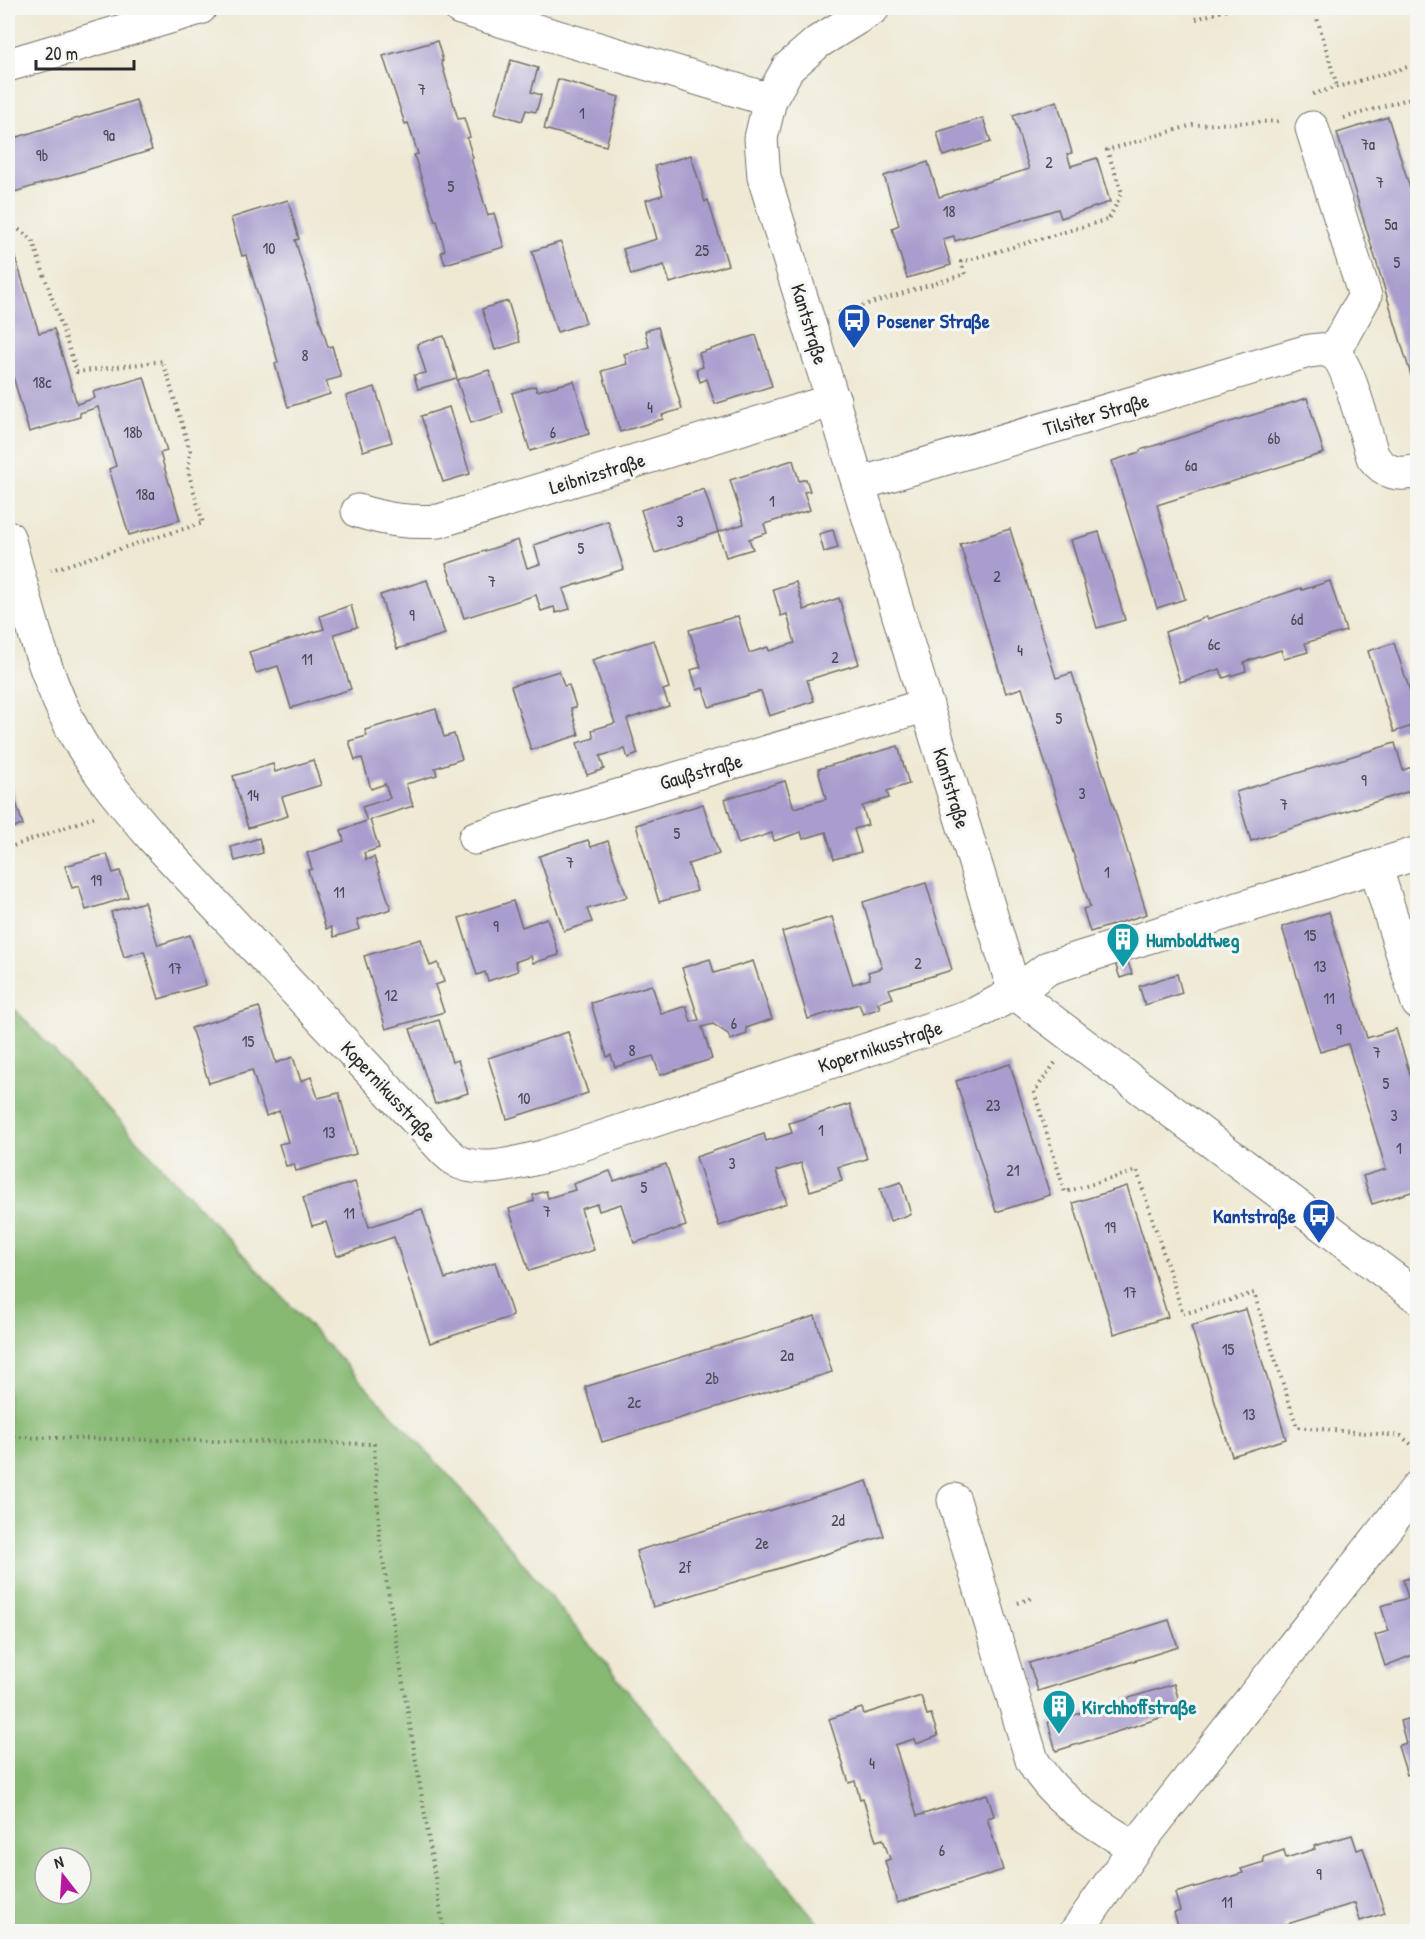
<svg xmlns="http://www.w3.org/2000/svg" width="1425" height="1939" font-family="'Patrick Hand',sans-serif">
	<rect width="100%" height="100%" fill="#f6f6f2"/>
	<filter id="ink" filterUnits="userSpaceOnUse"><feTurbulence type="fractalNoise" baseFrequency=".0167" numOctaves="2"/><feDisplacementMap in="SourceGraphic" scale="12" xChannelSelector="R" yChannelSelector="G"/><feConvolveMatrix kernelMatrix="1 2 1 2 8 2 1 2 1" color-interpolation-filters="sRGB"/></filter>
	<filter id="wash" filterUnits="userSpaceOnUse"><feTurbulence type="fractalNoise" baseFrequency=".008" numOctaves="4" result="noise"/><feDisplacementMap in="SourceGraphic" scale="24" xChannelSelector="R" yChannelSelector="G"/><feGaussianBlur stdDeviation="1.35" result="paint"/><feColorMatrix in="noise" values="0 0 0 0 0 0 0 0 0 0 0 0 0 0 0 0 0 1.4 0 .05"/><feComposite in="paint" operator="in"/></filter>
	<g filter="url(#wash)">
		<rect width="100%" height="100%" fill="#efe9d4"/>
		<path fill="#87b973" stroke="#59724f" stroke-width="1.5" fill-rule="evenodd" d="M8,1002L466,1494L818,1923L819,1931H8ZM45,1858H81V1894H45Z"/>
		<g id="blocks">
			<g fill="#a99dce">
				<polygon points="437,41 443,61 441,61 458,119 464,118 470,137 467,138 473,158 471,159 488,216 494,213 504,247 445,264 441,252 445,250 437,220 435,221 414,155 418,154 408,123 405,124 383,56"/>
				<polygon points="511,60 538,68 531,92 541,95 536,112 526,110 522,121 495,113"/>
				<polygon points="558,79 619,97 606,146 544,129"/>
				<polygon points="136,100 152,150 8,194 8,140"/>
				<polygon points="1057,101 1072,153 1067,154 1071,166 1097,158 1110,202 1061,218 1058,209 955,241 954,236 943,239 951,265 907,278 892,228 899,225 884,176 928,162 939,197 1029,169 1013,115"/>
				<polygon points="1388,117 1418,214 1417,395 1337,133"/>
				<polygon points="983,118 991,142 943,156 937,132"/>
				<polygon points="691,155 705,202 708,200 728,265 670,283 664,265 631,275 623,249 657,239 646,200 663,195 655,166"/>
				<polygon points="288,200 299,239 295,240 312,295 328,347 332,346 341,377 326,381 330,394 288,407 275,364 278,362 246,255 242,256 231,218"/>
				<polygon points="561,242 586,323 557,332 532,251"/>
				<polygon points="11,244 39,333 54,329 77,404 95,398 93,392 144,377 167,451 160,453 180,520 129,535 109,469 116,466 98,407 80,413 80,417 29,432 8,359 8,245"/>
				<polygon points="508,301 520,342 495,350 482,309"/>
				<polygon points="658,327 682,409 662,415 663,419 620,432 602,371 627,364 624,354 649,347 645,331"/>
				<polygon points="756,335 772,386 715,404 707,379 700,382 696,369 703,367 699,353"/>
				<polygon points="444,336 457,378 418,389 414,375 426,373 417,344"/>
				<polygon points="489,370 503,413 471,423 457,380"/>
				<polygon points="574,381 589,434 530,451 512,393 535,386 537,391"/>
				<polygon points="375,387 392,442 363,451 346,396"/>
				<polygon points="1307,398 1324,453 1157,505 1185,599 1157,608 1112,461 1140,452 1140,450"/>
				<polygon points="449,407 470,474 443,482 421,416"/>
				<polygon points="793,460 799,481 806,479 810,491 804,492 810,510 764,524 767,533 749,539 753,549 726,557 718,532 744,524 730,480"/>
				<polygon points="704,489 718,532 655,553 641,510"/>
				<polygon points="608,521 624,569 563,589 570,609 556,613 554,607 541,611 536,595 464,618 446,564 518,540 527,568 540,564 534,545"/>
				<polygon points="1010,529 1056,678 1072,673 1147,914 1090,932 1083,909 1090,907 1022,688 1006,693 960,544"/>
				<polygon points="833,530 838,548 824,552 819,534"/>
				<polygon points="1099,532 1125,620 1097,628 1071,540"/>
				<polygon points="427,580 445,634 397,649 380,595"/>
				<polygon points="1330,581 1346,631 1305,643 1308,652 1284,659 1281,650 1244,662 1246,671 1223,678 1220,669 1180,682 1165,632 1206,617 1207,619 1301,588 1302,590"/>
				<polygon points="796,582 804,610 839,598 859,664 807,680 814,701 769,716 761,691 709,707 703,688 697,690 691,670 701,667 689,630 738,616 749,653 768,647 769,651 795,643 787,614 781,616 773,589"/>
				<polygon points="351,605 357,627 334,634 351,689 291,708 278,666 256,673 249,652 324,629 320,616"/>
				<polygon points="654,640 669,688 663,690 669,706 627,719 638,754 628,758 625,749 600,756 604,769 587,775 577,743 594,738 592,730 615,723 592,660"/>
				<polygon points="1394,643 1418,715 1418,724 1394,732 1368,651"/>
				<polygon points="559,671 564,686 569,685 576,707 571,708 579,735 531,750 511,686"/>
				<polygon points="436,709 444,737 454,734 462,759 435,768 437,775 406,784 413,806 370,820 379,848 364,853 366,860 374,857 391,909 357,920 360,929 334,937 331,927 326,929 308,870 312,869 307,853 344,841 341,830 367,821 362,807 390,798 385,784 371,789 362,758 355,760 349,741 367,736 365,730"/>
				<polygon points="1395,743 1403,770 1418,765 1418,794 1411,796 1410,791 1251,841 1236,792"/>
				<polygon points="898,746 909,784 887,791 889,798 862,806 868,825 854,829 861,852 834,859 826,832 803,839 801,832 774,841 772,833 738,844 725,799 785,781 794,808 826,799 818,769"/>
				<polygon points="313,760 321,785 282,797 288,816 248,828 233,776 273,764 275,772"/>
				<polygon points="8,777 23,825 8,829"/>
				<polygon points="703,804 719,854 688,864 697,891 659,902 636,825"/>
				<polygon points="259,838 263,853 235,861 231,847"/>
				<polygon points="588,840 591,847 608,841 627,897 587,909 592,922 564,931 539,856"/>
				<polygon points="107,854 113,873 120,871 128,897 86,910 79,886 72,888 65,866"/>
				<polygon points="926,883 952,970 889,989 893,998 878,1003 880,1008 863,1014 859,1004 808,1019 782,932 832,917 853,984 870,979 868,972 882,968 863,902"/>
				<polygon points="513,901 522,927 547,918 559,955 533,963 531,956 515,962 518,971 488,981 485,972 477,975 459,918"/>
				<polygon points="144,902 158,945 190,935 206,985 159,999 144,951 124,957 111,912"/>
				<polygon points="1329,912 1367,1038 1396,1029 1418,1100 1418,1190 1372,1204 1363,1176 1386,1169 1348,1044 1320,1052 1282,927"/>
				<polygon points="421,939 430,966 438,963 444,982 435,985 444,1012 386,1029 364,956"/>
				<polygon points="710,959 714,973 753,961 772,1019 746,1028 747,1034 730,1040 728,1034 713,1024 702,1027 712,1059 660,1075 653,1056 615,1067 611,1055 607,1057 591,1003 652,985 661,1014 686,1006 691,1022 699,1020 682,968"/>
				<polygon points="1127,959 1132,974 1120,978 1115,963"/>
				<polygon points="1177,974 1182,993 1145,1005 1139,986"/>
				<polygon points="259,1007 276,1063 293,1057 301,1081 311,1077 318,1098 339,1093 356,1154 296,1171 294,1164 286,1166 279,1144 288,1142 279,1111 266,1116 252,1070 209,1083 191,1028"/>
				<polygon points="439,1020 452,1062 458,1060 468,1093 435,1104 410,1029"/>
				<polygon points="568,1032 588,1093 507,1119 488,1058"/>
				<polygon points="1010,1064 1050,1195 996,1212 956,1081"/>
				<polygon points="850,1104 867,1159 838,1167 842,1181 810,1191 801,1163 776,1171 787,1203 719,1226 696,1157 764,1134 766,1141 792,1133 789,1123"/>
				<polygon points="666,1164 686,1226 634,1243 621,1204 599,1211 597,1204 581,1209 594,1250 529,1271 509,1209 534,1201 533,1195 546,1191 548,1198 575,1190 573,1184 610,1171 614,1181"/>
				<polygon points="355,1182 369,1227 422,1209 445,1279 495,1262 513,1316 430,1343 394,1237 337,1256 326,1222 312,1226 303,1198"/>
				<polygon points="901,1182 911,1214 890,1221 880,1189"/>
				<polygon points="1127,1186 1168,1317 1114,1334 1073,1203"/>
				<polygon points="1246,1309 1286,1439 1232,1456 1191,1326"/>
				<polygon points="815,1316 832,1372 602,1442 585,1387"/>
				<polygon points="867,1481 884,1536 653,1607 636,1551"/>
				<polygon points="1418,1575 1418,1653 1385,1666 1375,1635 1389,1631 1381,1606 1408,1598 1403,1580"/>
				<polygon points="1169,1620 1178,1647 1038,1691 1029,1663"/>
				<polygon points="1174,1684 1182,1711 1056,1751 1048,1722 1062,1718 1062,1719"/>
				<polygon points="921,1696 927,1715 931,1714 938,1736 916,1744 914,1739 895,1745 917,1816 987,1794 994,1816 987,1818 1003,1870 897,1903 885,1861 890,1859 883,1839 876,1841 863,1798 860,1799 855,1781 849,1783 829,1719 862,1708 864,1714"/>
				<polygon points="1418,1716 1418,1777 1417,1777 1415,1772 1407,1775 1398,1746 1406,1743 1400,1721"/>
				<polygon points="1352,1835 1357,1850 1363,1848 1385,1913 1360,1921 1355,1903 1284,1925 1285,1932 1180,1932 1174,1913 1180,1911 1175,1893 1243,1873 1241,1869 1264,1862 1263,1857 1284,1850 1286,1858 1315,1849 1314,1846"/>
			</g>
		</g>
	</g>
	<g filter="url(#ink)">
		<use href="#blocks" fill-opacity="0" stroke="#706e66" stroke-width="1.5"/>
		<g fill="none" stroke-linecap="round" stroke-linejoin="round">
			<defs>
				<g id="street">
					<polyline points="460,8 770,100"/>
					<polyline points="873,8 818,42 788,68 770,100 761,138 764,177 1015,993 1418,1297"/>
					<polyline points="8,65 200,8"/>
					<polyline points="1312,128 1365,296 1333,353"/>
					<path d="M859,484L1305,352C1314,350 1325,348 1333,353C1349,362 1366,437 1373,457C1385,473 1398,476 1418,471"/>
					<path d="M358,511C387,520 409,523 439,521L834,400"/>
					<path d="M8,537C25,597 39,660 66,716C86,760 123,803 154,839L446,1152C450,1155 455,1161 461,1163C487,1173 520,1162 546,1156L975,1014L1015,993L1048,968L1418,853"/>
					<polyline points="475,838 927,705"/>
					<polyline points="1376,868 1418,1003"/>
					<path d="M954,1500L1032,1760C1055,1802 1096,1823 1135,1848"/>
					<polyline points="1076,1932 1135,1848 1418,1487"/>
				</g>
			</defs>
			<use href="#street" stroke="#706e66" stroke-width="35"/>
			<g stroke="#706e66" stroke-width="4" stroke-dasharray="1.5 4.5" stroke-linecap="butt">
				<polyline points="1314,8 1337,86"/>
				<polyline points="1196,19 1232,8"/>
				<polyline points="1313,94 1418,64"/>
				<polyline points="1344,118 1418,96"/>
				<polyline points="8,229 15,227 32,239 77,372 163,361 190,451 188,471 203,523 51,570"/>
				<polyline points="839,313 965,274 961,262 1109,219 1122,193 1107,150 1193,125 1281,121"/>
				<polyline points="8,848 94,817"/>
				<polyline points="1055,1063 1034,1092 1065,1192 1137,1171 1183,1314 1254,1293 1297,1427 1401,1436 1418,1450"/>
				<polyline points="8,1437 374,1444 380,1542 444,1932"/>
				<polyline points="1018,1603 1032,1598"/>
			</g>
			<use href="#street" stroke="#fff" stroke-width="33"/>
		</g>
	</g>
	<defs>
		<symbol id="bus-pin" viewBox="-11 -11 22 30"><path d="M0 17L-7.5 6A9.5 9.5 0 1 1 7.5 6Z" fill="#1a4fb4" stroke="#f6f6f2"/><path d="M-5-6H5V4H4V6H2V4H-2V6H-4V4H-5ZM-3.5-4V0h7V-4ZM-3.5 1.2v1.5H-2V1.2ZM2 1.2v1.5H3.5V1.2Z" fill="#fff"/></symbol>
		<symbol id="building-pin" viewBox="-11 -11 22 30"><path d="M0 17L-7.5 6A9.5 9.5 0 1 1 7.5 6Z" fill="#0f9aa8" stroke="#f6f6f2"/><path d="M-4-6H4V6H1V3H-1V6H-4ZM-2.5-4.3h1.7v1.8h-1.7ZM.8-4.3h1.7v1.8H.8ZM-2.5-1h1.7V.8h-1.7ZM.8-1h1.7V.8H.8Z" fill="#fff"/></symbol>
	</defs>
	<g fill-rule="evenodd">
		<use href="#bus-pin" x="835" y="301" width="38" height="52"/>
		<use href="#building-pin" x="1104" y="920" width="38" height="52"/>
		<use href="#bus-pin" x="1300" y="1196" width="38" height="52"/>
		<use href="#building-pin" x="1040" y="1687" width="38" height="52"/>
	</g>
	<g text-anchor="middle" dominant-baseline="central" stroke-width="6" stroke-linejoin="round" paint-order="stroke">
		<g font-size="16" fill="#4a4854">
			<text x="422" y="89">7</text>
			<text x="582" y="113">1</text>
			<text x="109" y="135">9a</text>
			<text x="1368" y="144">7a</text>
			<text x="42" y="155">9b</text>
			<text x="1049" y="162">2</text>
			<text x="1380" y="182">7</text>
			<text x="451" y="186">5</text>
			<text x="949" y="211">18</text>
			<text x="1391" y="224">5a</text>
			<text x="269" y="248">10</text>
			<text x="702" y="250">25</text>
			<text x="1397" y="262">5</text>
			<text x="305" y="355">8</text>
			<text x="42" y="382">18c</text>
			<text x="650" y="407">4</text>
			<text x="133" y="432">18b</text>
			<text x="553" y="432">6</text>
			<text x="1274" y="438">6b</text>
			<text x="1191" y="465">6a</text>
			<text x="145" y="494">18a</text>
			<text x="772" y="501">1</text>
			<text x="680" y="521">3</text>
			<text x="581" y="548">5</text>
			<text x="997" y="576">2</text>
			<text x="492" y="581">7</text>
			<text x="412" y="615">9</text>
			<text x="1297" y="619">6d</text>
			<text x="1214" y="644">6c</text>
			<text x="1020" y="650">4</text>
			<text x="835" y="657">2</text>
			<text x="307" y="659">11</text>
			<text x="1059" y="718">5</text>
			<text x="1364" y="780">9</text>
			<text x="1082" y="793">3</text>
			<text x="253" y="795">14</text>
			<text x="1284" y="804">7</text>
			<text x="677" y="833">5</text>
			<text x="570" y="862">7</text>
			<text x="1107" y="872">1</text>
			<text x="96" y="880">19</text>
			<text x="339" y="892">11</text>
			<text x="496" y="926">9</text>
			<text x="1310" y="935">15</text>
			<text x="918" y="963">2</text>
			<text x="1320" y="966">13</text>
			<text x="175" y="968">17</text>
			<text x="391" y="995">12</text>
			<text x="1329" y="998">11</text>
			<text x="734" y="1023">6</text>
			<text x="1339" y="1029">9</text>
			<text x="248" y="1041">15</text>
			<text x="632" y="1050">8</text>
			<text x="1377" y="1052">7</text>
			<text x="1386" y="1083">5</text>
			<text x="524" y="1098">10</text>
			<text x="993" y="1105">23</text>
			<text x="1394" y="1115">3</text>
			<text x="821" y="1130">1</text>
			<text x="329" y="1132">13</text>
			<text x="1399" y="1148">1</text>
			<text x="732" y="1163">3</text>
			<text x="1013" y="1170">21</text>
			<text x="644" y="1187">5</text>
			<text x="547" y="1211">7</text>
			<text x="349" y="1213">11</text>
			<text x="1110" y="1227">19</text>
			<text x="1130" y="1292">17</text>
			<text x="1228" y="1349">15</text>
			<text x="787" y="1355">2a</text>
			<text x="712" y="1378">2b</text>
			<text x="634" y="1402">2c</text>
			<text x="1249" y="1414">13</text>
			<text x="838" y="1520">2d</text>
			<text x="762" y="1543">2e</text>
			<text x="685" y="1567">2f</text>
			<text x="872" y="1763">4</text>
			<text x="942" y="1850">6</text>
			<text x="1319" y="1874">9</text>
			<text x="1227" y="1902">11</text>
		</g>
		<g font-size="20" font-weight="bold" fill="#164399" stroke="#f6f6f2" text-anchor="start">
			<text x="877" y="320">Posener Straße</text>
			<text x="1296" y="1215" text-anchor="end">Kantstraße</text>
		</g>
		<g font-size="20" fill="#2b2b2b" stroke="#f6f6f2">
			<text transform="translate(810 324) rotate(73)">Kantstraße</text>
			<text transform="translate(1096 414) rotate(-16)">Tilsiter Straße</text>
			<text transform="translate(597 473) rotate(-17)">Leibnizstraße</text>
			<text transform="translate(701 771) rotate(-16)">Gaußstraße</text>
			<text transform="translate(952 788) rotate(73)">Kantstraße</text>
			<text transform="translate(880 1046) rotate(-18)">Kopernikusstraße</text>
			<text transform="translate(389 1091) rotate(47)">Kopernikusstraße</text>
		</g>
		<g font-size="20" font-weight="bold" fill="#0d838f" stroke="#f6f6f2" text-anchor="start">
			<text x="1146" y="939">Humboldtweg</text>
			<text x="1082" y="1706">Kirchhoffstraße</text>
		</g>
	</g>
	<rect width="1425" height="1939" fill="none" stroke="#f6f6f2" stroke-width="30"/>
	<g transform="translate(63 1876) rotate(343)"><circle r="28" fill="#f6f6f2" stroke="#a5a5a2" stroke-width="1.5"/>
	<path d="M0-4.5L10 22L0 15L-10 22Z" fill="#b5179e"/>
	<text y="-9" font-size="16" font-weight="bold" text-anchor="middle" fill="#2b2b2b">N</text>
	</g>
	<path d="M36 60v9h98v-9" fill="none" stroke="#2b2b2b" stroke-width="3"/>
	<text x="45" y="60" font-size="18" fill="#2b2b2b" stroke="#f6f6f2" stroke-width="4.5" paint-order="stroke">20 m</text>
</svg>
